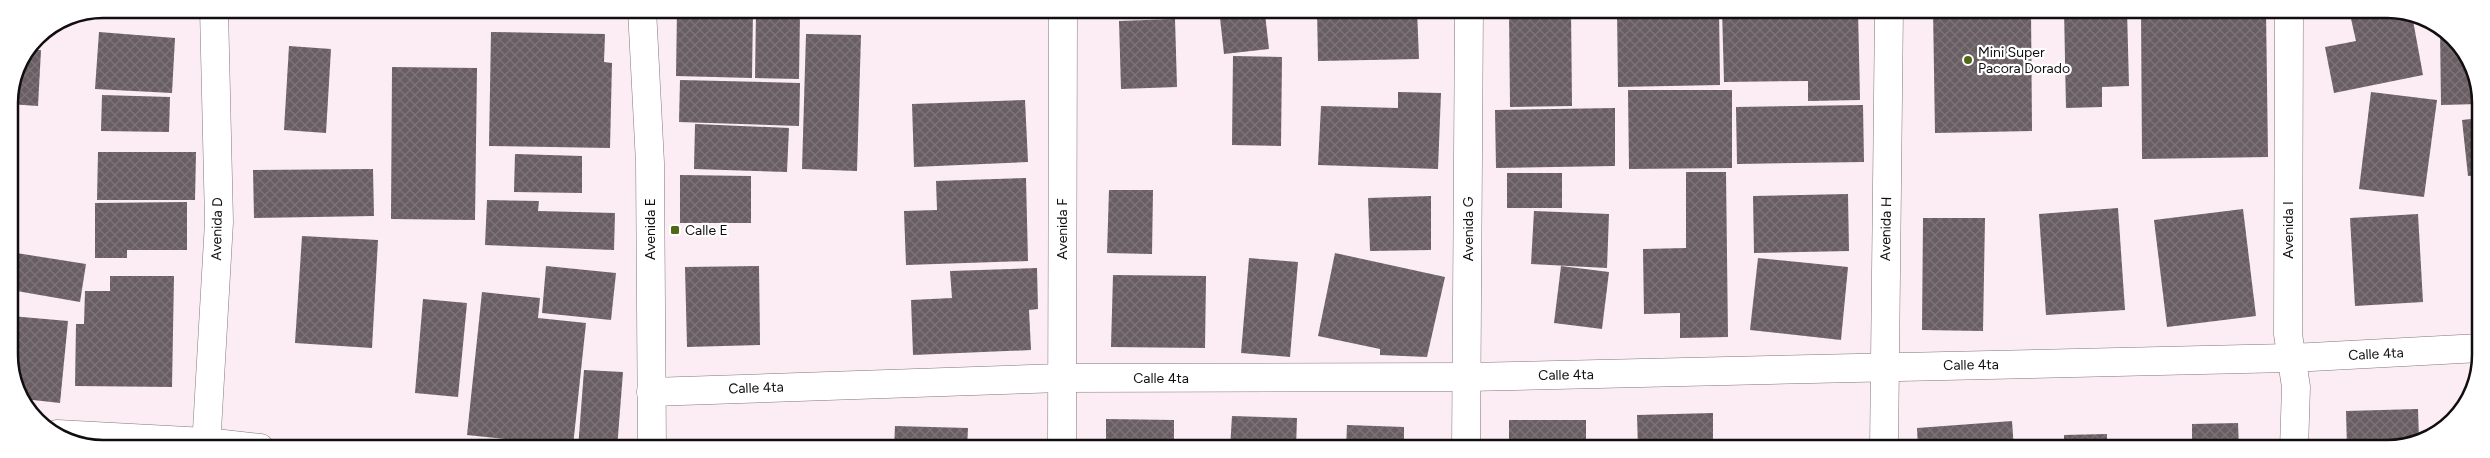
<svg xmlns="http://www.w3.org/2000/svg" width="2490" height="458" font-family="Figtree,sans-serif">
	<defs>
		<pattern id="building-cross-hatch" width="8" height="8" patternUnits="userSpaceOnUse" patternTransform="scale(1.25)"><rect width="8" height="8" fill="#695e63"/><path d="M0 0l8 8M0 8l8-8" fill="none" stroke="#7d7478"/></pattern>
	</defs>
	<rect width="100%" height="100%" fill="#fbedf3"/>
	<g fill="url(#building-cross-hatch)">
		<polygon points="677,9 753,10 752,78 676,76"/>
		<polygon points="1317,9 1417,9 1419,59 1318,61"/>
		<polygon points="1509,9 1571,9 1572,106 1510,107"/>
		<polygon points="1617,9 1719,9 1720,85 1618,87"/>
		<polygon points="1722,9 1858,9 1860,100 1808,101 1808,81 1724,82"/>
		<polygon points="1933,9 2031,9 2032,131 1935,133"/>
		<polygon points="2064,9 2127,9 2129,86 2102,87 2102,107 2066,108"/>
		<polygon points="2141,9 2266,10 2268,157 2142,159"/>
		<polygon points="2349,10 2400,10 2412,15 2423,75 2334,93 2325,47 2356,41"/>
		<polygon points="756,12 800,13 799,79 755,78"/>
		<polygon points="1265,14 1269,49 1224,54 1220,18"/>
		<polygon points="1175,19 1177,87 1121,89 1119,21"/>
		<polygon points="2440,28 2450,32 2479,84 2479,104 2441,105"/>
		<polygon points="99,32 175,38 172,93 95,89"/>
		<polygon points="491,32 605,34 604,62 612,63 610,148 489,146"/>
		<polygon points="806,34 861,35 857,171 802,169"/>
		<polygon points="289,46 331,49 326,133 284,130"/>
		<polygon points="27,50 41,50 38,106 9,104 16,66"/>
		<polygon points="1233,56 1282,57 1281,146 1232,145"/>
		<polygon points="392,67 477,68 475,220 391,219"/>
		<polygon points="680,80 800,83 799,126 679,122"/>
		<polygon points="1628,90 1732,90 1732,168 1629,169"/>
		<polygon points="1398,92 1441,93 1438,169 1318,165 1321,106 1398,108"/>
		<polygon points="2371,92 2437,100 2424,197 2359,189"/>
		<polygon points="102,95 170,97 169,132 101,131"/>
		<polygon points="1025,100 1028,162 914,167 912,104"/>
		<polygon points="1863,105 1864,162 1737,164 1736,107"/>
		<polygon points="1615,108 1615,166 1496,168 1495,110"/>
		<polygon points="2480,118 2480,175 2468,176 2462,120"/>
		<polygon points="695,124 789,128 787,172 694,169"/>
		<polygon points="98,152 196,152 195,200 97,200"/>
		<polygon points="515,154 582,156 582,193 514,192"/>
		<polygon points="373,169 374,216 254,218 253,170"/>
		<polygon points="1686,172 1726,172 1728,337 1680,338 1680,313 1644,314 1643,249 1686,248"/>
		<rect x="1507" y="173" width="55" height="35"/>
		<polygon points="680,175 751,176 751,223 680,223"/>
		<polygon points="1026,178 1028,261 906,265 904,211 937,210 936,181"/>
		<polygon points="1109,190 1153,190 1152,254 1107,253"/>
		<polygon points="1848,194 1849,251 1754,253 1753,196"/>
		<polygon points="1431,196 1431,250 1370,251 1368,198"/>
		<polygon points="487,200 539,201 538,211 615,213 614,250 485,245"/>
		<polygon points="187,202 187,250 127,250 127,258 95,258 95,203"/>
		<polygon points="2118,208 2125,310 2046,315 2039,214"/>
		<polygon points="2243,209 2256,316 2167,327 2154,220"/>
		<polygon points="1534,211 1609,214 1607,268 1531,264"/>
		<polygon points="2418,214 2423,302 2355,306 2350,218"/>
		<polygon points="1923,218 1985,218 1983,331 1922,330"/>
		<polygon points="2478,233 2480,233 2480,308 2476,308"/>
		<polygon points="302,236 378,240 372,348 295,343"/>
		<polygon points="10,252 86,264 80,302 11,290"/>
		<polygon points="1335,253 1445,277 1427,357 1380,355 1380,349 1318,336"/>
		<polygon points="1249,258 1298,262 1290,357 1241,353"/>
		<polygon points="1758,258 1848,267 1841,340 1750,330"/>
		<polygon points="546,266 616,273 611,320 542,313"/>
		<polygon points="759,266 760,345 687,347 685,267"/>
		<polygon points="1561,266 1609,272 1602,329 1554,323"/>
		<polygon points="1037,268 1038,309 1029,310 1031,350 913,355 911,300 952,298 950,271"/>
		<polygon points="1113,275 1206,276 1205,348 1111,347"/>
		<polygon points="110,276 174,276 172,387 75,386 76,324 84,324 85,291 110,291"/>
		<polygon points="482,292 540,298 538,318 586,323 573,446 467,435"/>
		<polygon points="423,299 467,303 458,397 415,393"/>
		<polygon points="11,316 68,321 60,403 24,399 12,380"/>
		<polygon points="584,370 623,372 617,449 578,449"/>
		<polygon points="2418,409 2419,439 2394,449 2347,449 2346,411"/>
		<polygon points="1713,413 1713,449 1638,449 1637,415"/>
		<polygon points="1232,416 1297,418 1296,449 1230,449"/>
		<polygon points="1106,419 1174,420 1174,449 1106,449"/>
		<rect x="1509" y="420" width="77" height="29"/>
		<polygon points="2012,421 2014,449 1918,449 1917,428"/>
		<polygon points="2238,423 2239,449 2192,449 2192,424"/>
		<polygon points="1347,425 1404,427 1404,449 1346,449"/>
		<polygon points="895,426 968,428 967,449 894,449"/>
		<polygon points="2107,434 2107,449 2064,449 2064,435"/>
	</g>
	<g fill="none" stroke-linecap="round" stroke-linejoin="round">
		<defs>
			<g id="minor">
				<polyline points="642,9 650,163 652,449"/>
				<polyline points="2289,10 2288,334 2296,387 2294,449"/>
				<polyline points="651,392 1061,378 1468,377 2292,358 2480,348"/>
				<polyline points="57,434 206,442 260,448"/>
				<polyline points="206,448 219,222 214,9"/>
				<polyline points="1062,449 1063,9"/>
				<polyline points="1466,449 1469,9"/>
				<polyline points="1884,449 1889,9"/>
			</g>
		</defs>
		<use href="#minor" stroke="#82767b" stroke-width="29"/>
		<use href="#minor" stroke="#fff" stroke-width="28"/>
	</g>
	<g fill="#506818" stroke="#fff" stroke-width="2">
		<circle cx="1968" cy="60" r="5"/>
		<rect x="670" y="225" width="10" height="10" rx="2.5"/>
	</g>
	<g text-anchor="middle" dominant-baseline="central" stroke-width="4.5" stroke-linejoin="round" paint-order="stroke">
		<g font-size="14" fill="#120e10" stroke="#fff" text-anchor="start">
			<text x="1978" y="52">Mini Super<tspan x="1978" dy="16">Pacora Dorado</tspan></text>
			<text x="685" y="230">Calle E</text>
		</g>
		<g font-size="14" fill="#120e10" stroke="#fff">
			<text transform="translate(217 229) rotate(-89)">Avenida D</text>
			<text transform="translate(650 229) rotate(-90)">Avenida E</text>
			<text transform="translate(1062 229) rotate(-90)">Avenida F</text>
			<text transform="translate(1468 229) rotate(-90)">Avenida G</text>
			<text transform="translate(1886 229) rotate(-89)">Avenida H</text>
			<text transform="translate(2288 230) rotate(-90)">Avenida I</text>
			<text transform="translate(2376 354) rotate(-3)">Calle 4ta</text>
			<text transform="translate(1971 365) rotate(-1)">Calle 4ta</text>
			<text transform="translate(1566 375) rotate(-1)">Calle 4ta</text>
			<text x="1161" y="378">Calle 4ta</text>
			<text transform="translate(756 388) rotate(-2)">Calle 4ta</text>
		</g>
	</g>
	<path d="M0 0H2490V458H0ZM103 18H2387A85 85 0 0 1 2472 103V355A85 85 0 0 1 2387 440H103A85 85 0 0 1 18 355V103A85 85 0 0 1 103 18Z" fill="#fff" fill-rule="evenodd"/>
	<path fill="none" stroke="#120e10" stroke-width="2.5" d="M103 18H2387A85 85 0 0 1 2472 103V355A85 85 0 0 1 2387 440H103A85 85 0 0 1 18 355V103A85 85 0 0 1 103 18Z"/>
</svg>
